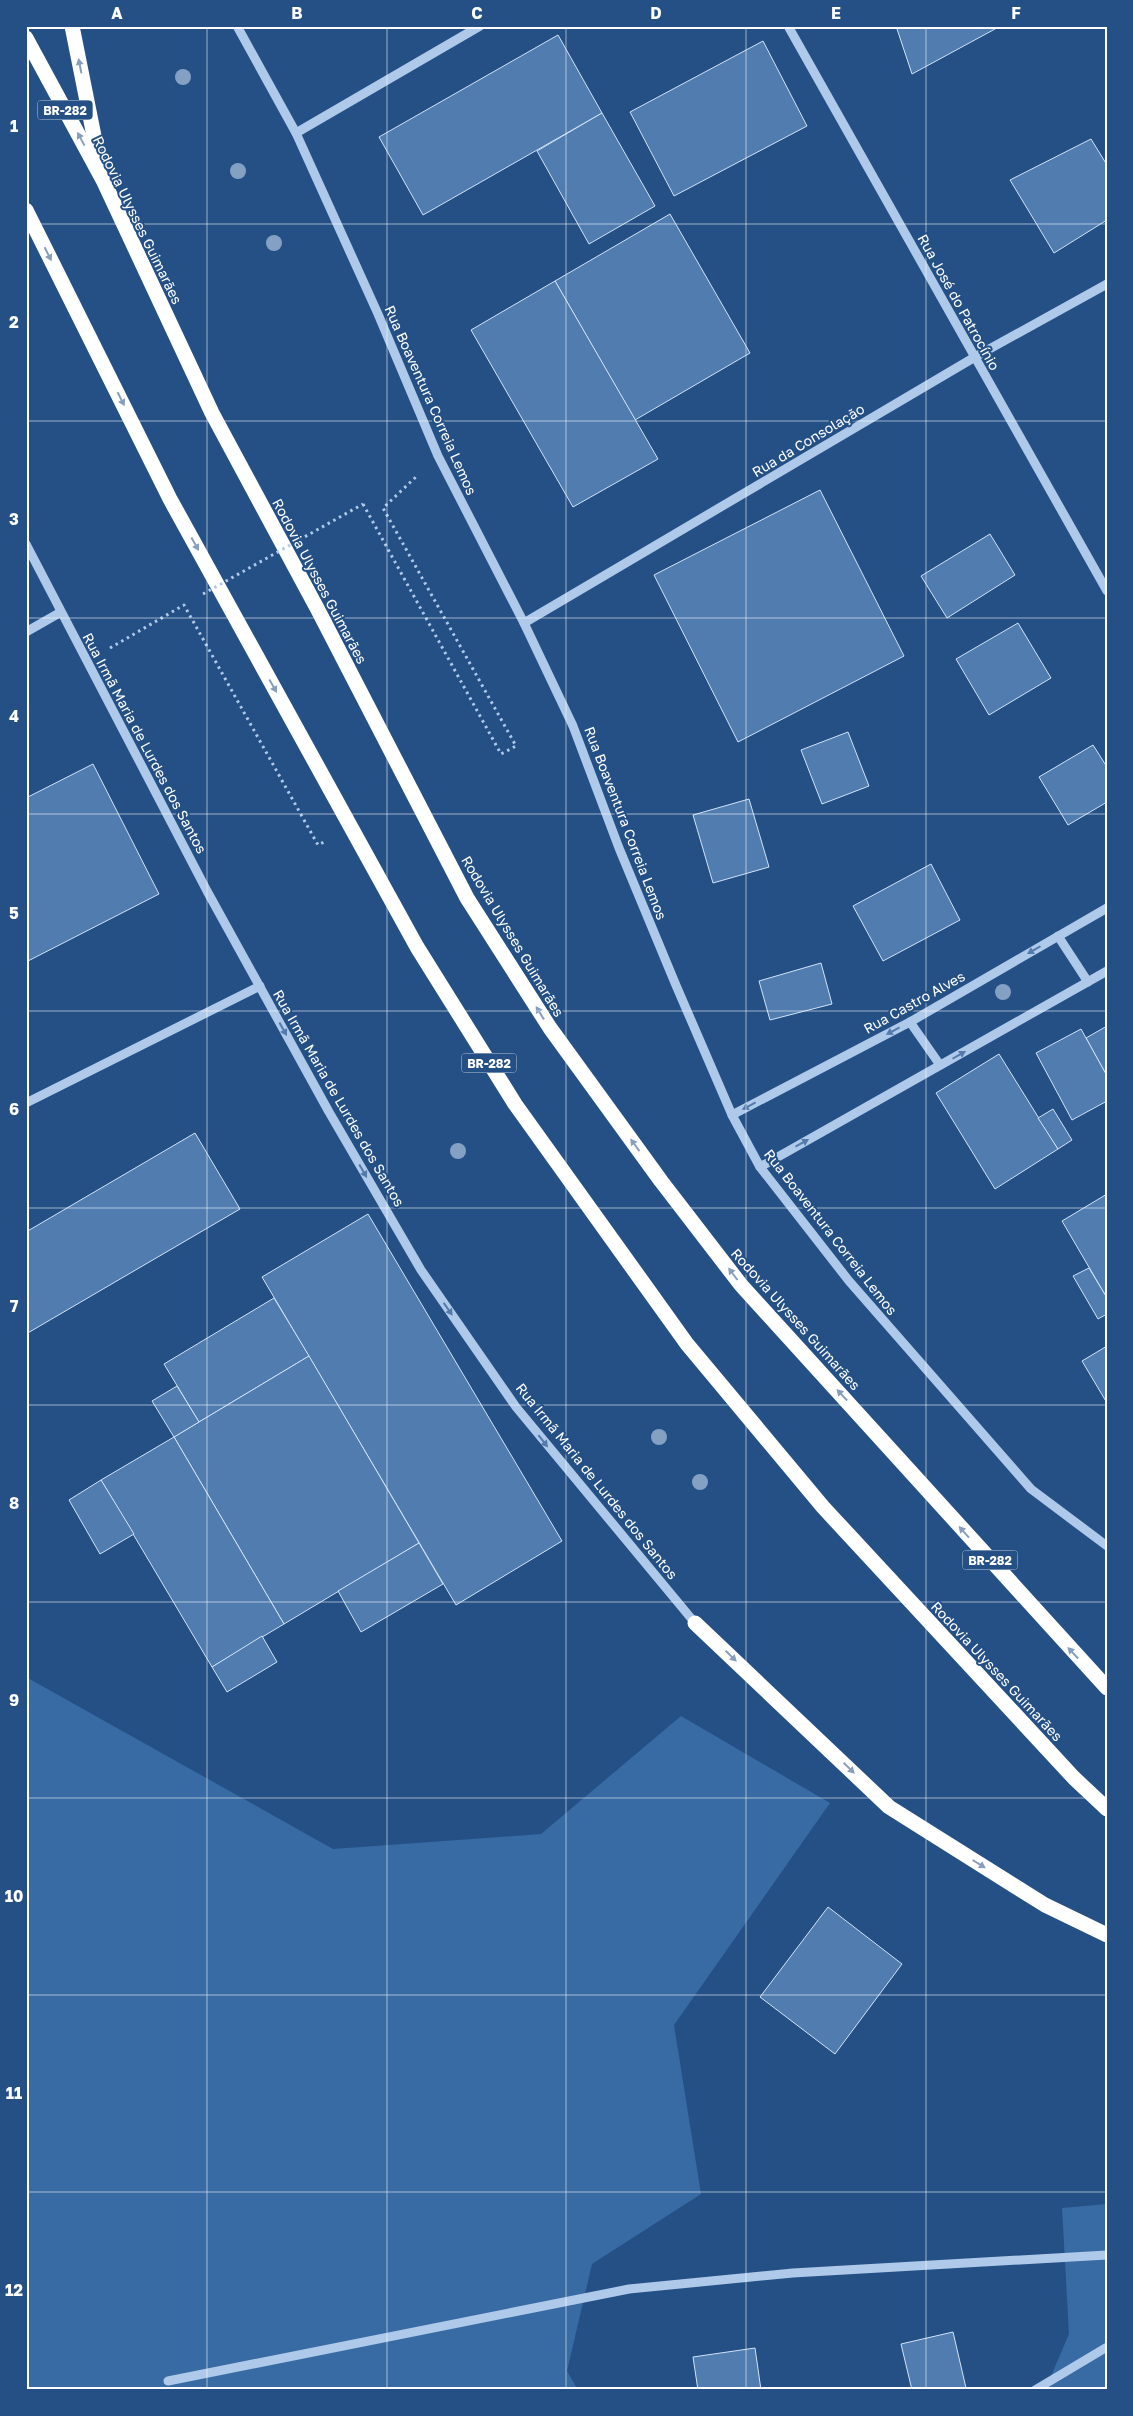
<svg xmlns="http://www.w3.org/2000/svg" width="1133" height="2416" font-family="'Golos Text',sans-serif">
	<rect width="100%" height="100%" fill="#245086"/>
	<g fill="#386aa3">
		<polygon points="26,1677 333,1849 541,1834 681,1716 830,1803 674,2025 701,2194 592,2264 567,2371 578,2390 26,2390"/>
		<polygon points="1107,2204 1107,2390 1045,2390 1069,2334 1062,2208"/>
	</g>
	<g fill="#507cb0" stroke="#d2e3f7">
		<polygon points="896,26 992,26 995,29 912,74"/>
		<polygon points="558,35 602,113 423,215 379,137"/>
		<polygon points="763,41 807,126 674,196 630,112"/>
		<polygon points="602,113 655,206 589,244 537,151"/>
		<polygon points="1091,139 1107,165 1107,220 1054,253 1010,180"/>
		<polygon points="670,214 750,353 635,420 555,281"/>
		<polygon points="555,281 658,459 573,507 471,330"/>
		<polygon points="820,490 904,656 738,742 654,575"/>
		<polygon points="990,534 1015,575 947,618 921,576"/>
		<polygon points="1018,623 1051,678 989,715 956,659"/>
		<polygon points="848,732 869,786 822,804 801,750"/>
		<polygon points="1093,745 1107,767 1107,802 1068,825 1039,777"/>
		<polygon points="93,764 159,894 26,962 26,798"/>
		<polygon points="749,799 769,867 713,883 693,815"/>
		<polygon points="931,864 960,920 883,961 853,906"/>
		<polygon points="821,963 832,1004 770,1020 759,981"/>
		<polygon points="1107,1026 1107,1076 1086,1038"/>
		<polygon points="1081,1029 1107,1076 1107,1101 1072,1120 1036,1053"/>
		<polygon points="999,1054 1058,1149 995,1189 936,1093"/>
		<polygon points="1053,1109 1072,1140 1058,1149 1038,1118"/>
		<polygon points="195,1133 240,1209 26,1334 26,1232"/>
		<polygon points="1107,1194 1107,1298 1062,1221"/>
		<polygon points="368,1214 562,1541 456,1605 262,1277"/>
		<polygon points="1089,1268 1107,1298 1107,1314 1098,1319 1073,1276"/>
		<polygon points="274,1298 309,1356 199,1422 164,1364"/>
		<polygon points="1107,1346 1107,1403 1082,1361"/>
		<polygon points="309,1356 419,1543 284,1624 174,1437"/>
		<polygon points="177,1386 199,1422 174,1437 152,1401"/>
		<polygon points="174,1437 284,1624 212,1667 101,1480"/>
		<polygon points="101,1480 134,1534 100,1554 69,1500"/>
		<polygon points="419,1543 443,1584 361,1632 338,1591"/>
		<polygon points="262,1636 277,1662 227,1692 212,1667"/>
		<polygon points="828,1907 902,1964 835,2054 760,1997"/>
		<polygon points="953,2332 966,2388 912,2390 901,2344"/>
		<polygon points="755,2348 761,2390 698,2390 693,2357"/>
	</g>
	<g fill="none" stroke-linecap="round" stroke-linejoin="round">
		<g stroke="#aec9e9" stroke-width="3" stroke-dasharray="2.5 4" stroke-linecap="butt">
			<polyline points="363,504 501,754 516,746 383,508 418,475"/>
			<polyline points="110,648 184,605 318,845 326,841"/>
		</g>
		<g stroke="#aec9e9" stroke-width="9">
			<polyline points="237,26 296,133 378,314 438,456 524,623 573,726 619,848 675,983 732,1115 760,1167 849,1281 1031,1489 1107,1546"/>
			<polyline points="788,26 1107,591"/>
			<polyline points="296,133 480,26"/>
			<polyline points="26,544 207,891 329,1112 421,1270 516,1407 695,1623"/>
			<polyline points="524,623 975,357 1107,284"/>
			<polyline points="26,632 61,612"/>
			<polyline points="1058,936 1088,982"/>
			<polyline points="910,1022 940,1065"/>
			<polyline points="26,1103 260,986"/>
			<polyline points="732,1115 910,1022 1107,908"/>
			<polyline points="760,1167 1107,971"/>
			<polyline points="168,2381 629,2289 793,2273 1107,2255"/>
			<polyline points="1035,2390 1107,2347"/>
		</g>
		<g stroke="#fff" stroke-width="15">
			<polyline points="72,26 100,166"/>
			<polyline points="26,38 104,182 212,413 318,610 467,898 550,1028 661,1181 741,1285 1107,1688"/>
			<polyline points="26,210 170,499 417,947 515,1104 687,1344 823,1507 1074,1778 1107,1809"/>
			<polyline points="695,1623 889,1807 1045,1905 1107,1935"/>
		</g>
		<polyline stroke="#aec9e9" stroke-width="3" stroke-dasharray="2.5 4" stroke-linecap="butt" points="203,594 363,504"/>
	</g>
	<g fill="#84a1c4">
		<circle cx="183" cy="77" r="8"/>
		<circle cx="238" cy="171" r="8"/>
		<circle cx="274" cy="243" r="8"/>
		<circle cx="1003" cy="992" r="8"/>
		<circle cx="458" cy="1151" r="8"/>
		<circle cx="659" cy="1437" r="8"/>
		<circle cx="700" cy="1482" r="8"/>
	</g>
	<defs><path id="oneway-solid" d="M-6-.8H1V-3.2L6.5 0L1 3.2V.8H-6Z" transform="scale(1.25)"/></defs>
	<g fill="#879fbc">
		<use href="#oneway-solid" transform="translate(80 66) rotate(-101)"/>
		<use href="#oneway-solid" transform="translate(81 139) rotate(-118)"/>
		<use href="#oneway-solid" transform="translate(48 254) rotate(63)"/>
		<use href="#oneway-solid" transform="translate(121 399) rotate(63)"/>
		<use href="#oneway-solid" transform="translate(195 544) rotate(61)"/>
		<use href="#oneway-solid" transform="translate(273 686) rotate(61)"/>
		<use href="#oneway-solid" transform="translate(540 1013) rotate(-122)"/>
		<use href="#oneway-solid" transform="translate(635 1145) rotate(-126)"/>
		<use href="#oneway-solid" transform="translate(733 1274) rotate(-127)"/>
		<use href="#oneway-solid" transform="translate(842 1395) rotate(-133)"/>
		<use href="#oneway-solid" transform="translate(964 1532) rotate(-132)"/>
		<use href="#oneway-solid" transform="translate(1073 1653) rotate(-133)"/>
		<use href="#oneway-solid" transform="translate(731 1656) rotate(44)"/>
		<use href="#oneway-solid" transform="translate(849 1768) rotate(44)"/>
		<use href="#oneway-solid" transform="translate(979 1864) rotate(32)"/>
	</g>
	<g fill="#547aa9">
		<use href="#oneway-solid" transform="translate(1034 950) rotate(150)"/>
		<use href="#oneway-solid" transform="translate(283 1029) rotate(61)"/>
		<use href="#oneway-solid" transform="translate(893 1031) rotate(152)"/>
		<use href="#oneway-solid" transform="translate(959 1055) rotate(-30)"/>
		<use href="#oneway-solid" transform="translate(749 1106) rotate(152)"/>
		<use href="#oneway-solid" transform="translate(802 1143) rotate(-29)"/>
		<use href="#oneway-solid" transform="translate(363 1171) rotate(60)"/>
		<use href="#oneway-solid" transform="translate(448 1309) rotate(55)"/>
		<use href="#oneway-solid" transform="translate(543 1441) rotate(52)"/>
	</g>
	<path fill="none" stroke="#fff" stroke-width="1" stroke-opacity="0.55" d="M207,26V2390M387,26V2390M566,26V2390M746,26V2390M926,26V2390M26,224H1107M26,421H1107M26,618H1107M26,814H1107M26,1011H1107M26,1208H1107M26,1405H1107M26,1602H1107M26,1798H1107M26,1995H1107M26,2192H1107"/>
	<g text-anchor="middle" dominant-baseline="central" stroke-width="4" stroke-linejoin="round" paint-order="stroke">
		<g fill="#245086" stroke="#bdcadb" stroke-width="1">
			<rect x="37.5" y="100.5" width="55" height="19" rx="4"/>
			<rect x="461.5" y="1053.5" width="55" height="19" rx="4"/>
			<rect x="962.5" y="1550.5" width="55" height="19" rx="4"/>
		</g>
		<g font-size="12" font-weight="bold" fill="#fff">
			<text x="65" y="110">BR-282</text>
			<text x="489" y="1063">BR-282</text>
			<text x="990" y="1560">BR-282</text>
		</g>
		<g font-size="14" fill="#fff" stroke="#245086">
			<text transform="translate(138 220) rotate(64)">Rodovia Ulysses Guimarães</text>
			<text transform="translate(959 302) rotate(61)">Rua José do Patrocínio</text>
			<text transform="translate(431 400) rotate(66)">Rua Boaventura Correia Lemos</text>
			<text transform="translate(808 440) rotate(-31)">Rua da Consolação</text>
			<text transform="translate(320 581) rotate(62)">Rodovia Ulysses Guimarães</text>
			<text transform="translate(145 743) rotate(62)">Rua Irmã Maria de Lurdes dos Santos</text>
			<text transform="translate(626 823) rotate(69)">Rua Boaventura Correia Lemos</text>
			<text transform="translate(513 936) rotate(59)">Rodovia Ulysses Guimarães</text>
			<text transform="translate(914 1002) rotate(-29)">Rua Castro Alves</text>
			<text transform="translate(339 1098) rotate(60)">Rua Irmã Maria de Lurdes dos Santos</text>
			<text transform="translate(831 1232) rotate(52)">Rua Boaventura Correia Lemos</text>
			<text transform="translate(796 1319) rotate(48)">Rodovia Ulysses Guimarães</text>
			<text transform="translate(597 1481) rotate(51)">Rua Irmã Maria de Lurdes dos Santos</text>
			<text transform="translate(997 1671) rotate(47)">Rodovia Ulysses Guimarães</text>
		</g>
	</g>
	<rect width="1133" height="2416" fill="none" stroke="#245086" stroke-width="55"/>
	<rect x="28" y="28" width="1078" height="2360" fill="none" stroke="#fff" stroke-width="2"/>
	<g font-size="16" text-anchor="middle" font-weight="bold" fill="#fff">
		<text x="117" y="19">A</text>
		<text x="297" y="19">B</text>
		<text x="477" y="19">C</text>
		<text x="656" y="19">D</text>
		<text x="836" y="19">E</text>
		<text x="1016" y="19">F</text>
		<text x="14" y="132">1</text>
		<text x="14" y="328">2</text>
		<text x="14" y="525">3</text>
		<text x="14" y="722">4</text>
		<text x="14" y="919">5</text>
		<text x="14" y="1115">6</text>
		<text x="14" y="1312">7</text>
		<text x="14" y="1509">8</text>
		<text x="14" y="1706">9</text>
		<text x="14" y="1902">10</text>
		<text x="14" y="2099">11</text>
		<text x="14" y="2296">12</text>
	</g>
</svg>
